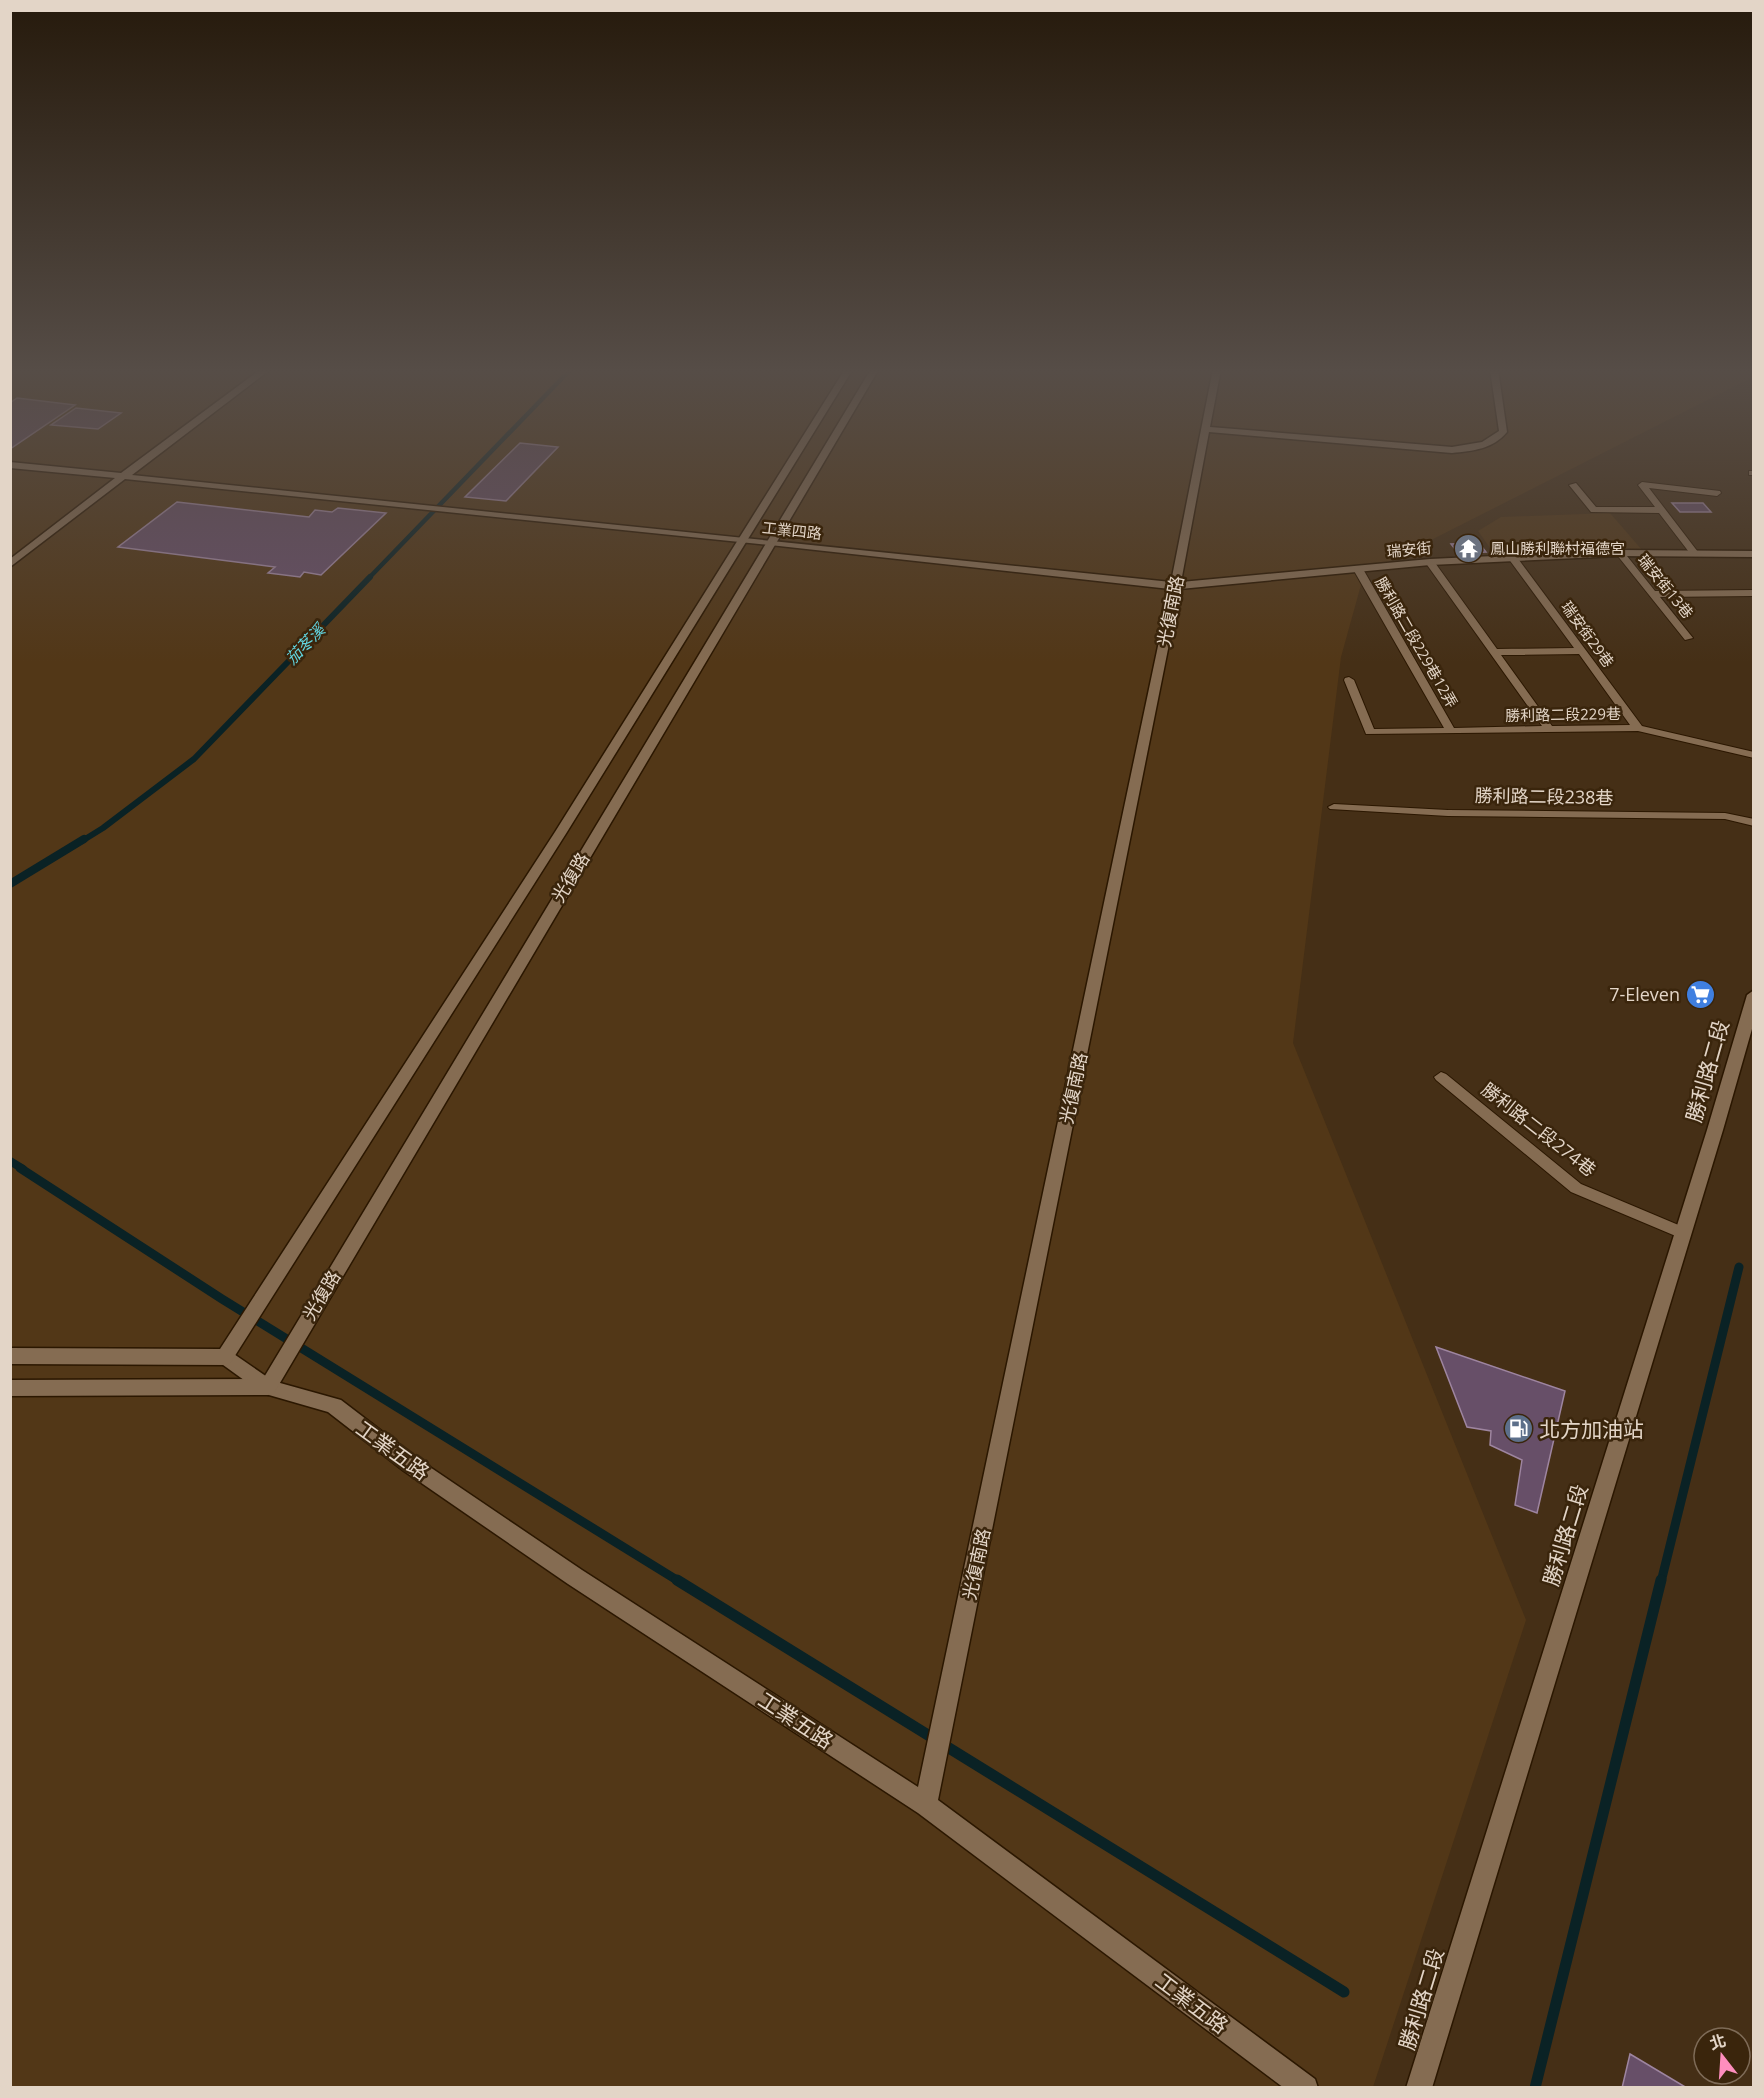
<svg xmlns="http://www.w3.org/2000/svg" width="1764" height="2098" font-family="'Open Sans','Noto Sans TC',sans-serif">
	<rect width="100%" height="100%" fill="#452f16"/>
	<g fill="#523717">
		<polygon points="10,369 1753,369 1753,377 1364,574 1341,657 1293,1043 1526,1620 1373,2087 11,2087"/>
		<polygon points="1610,513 1642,550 1495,555 1478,531 1501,517"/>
	</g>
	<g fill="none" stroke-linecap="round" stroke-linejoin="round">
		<polyline stroke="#0a2225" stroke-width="4.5" points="368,579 571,369"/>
		<polyline stroke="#0a2225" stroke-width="6" points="82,841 103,828 194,759 370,577"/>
		<g stroke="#0a2225" stroke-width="8">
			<polyline points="10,884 84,839"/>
			<polyline points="10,1161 23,1169"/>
		</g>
		<g stroke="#0a2225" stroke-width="9">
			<polyline points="20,1168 222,1299 680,1582"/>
			<polyline points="1661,1582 1739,1267"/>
		</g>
		<g stroke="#0a2225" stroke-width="11">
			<polyline points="677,1580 1344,1992"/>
			<polyline points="1535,2088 1661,1580"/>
		</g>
	</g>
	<g fill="#674f68" stroke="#9e85a0" stroke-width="1.5">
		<polygon points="17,398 75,405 10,449 10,403"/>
		<polygon points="76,408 121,413 98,429 51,425"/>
		<polygon points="520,443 558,447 506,501 465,497"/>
		<polygon points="177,502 309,517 315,510 332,512 338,508 386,513 321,575 304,572 300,577 268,573 275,567 118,547"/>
		<polygon points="1672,503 1703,503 1711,512 1680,512"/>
		<polygon points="1479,543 1486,552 1458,553 1451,544"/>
		<polygon points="1436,1347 1565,1391 1537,1513 1515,1505 1522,1460 1490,1445 1491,1431 1467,1427"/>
		<polygon points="1630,2054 1687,2088 1622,2088"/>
	</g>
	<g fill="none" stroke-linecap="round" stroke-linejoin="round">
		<defs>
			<g id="lane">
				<rect x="1749" y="471" width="5" height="4"/>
				<polygon points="1642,482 1720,491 1721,493 1717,496 1649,488 1698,552 1698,556 1692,556 1659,513 1591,512 1569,485 1576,483 1596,507 1655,507 1638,485"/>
				<polygon points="1617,551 1623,551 1655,591 1754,590 1754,596 1660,597 1693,638 1685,640 1617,555"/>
				<path d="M1513,555L1516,556L1642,726L1754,752V758L1638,731L1366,734L1344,680L1345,678L1349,677L1354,680L1374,729L1444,728L1353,569L1358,566L1363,569L1454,728L1542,726L1425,562L1433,560L1497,649L1574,648L1508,558ZM1579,654L1630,725L1552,726L1501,655Z"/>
				<polygon points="1334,804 1448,810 1725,813 1754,819 1754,826 1725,819 1448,816 1330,809 1328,807"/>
				<polygon points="1441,1072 1446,1074 1581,1184 1688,1229 1691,1233 1688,1237 1683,1239 1678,1237 1571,1192 1436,1080 1434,1077"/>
			</g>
			<path id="street" d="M261,369H271L132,475L1171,582L1213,369H1221L1210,427L1452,447L1482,442L1499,431L1490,369H1498L1507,432C1493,449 1473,451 1452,453L1209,432L1181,582L1430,559L1620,550L1754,551V557L1620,556L1430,565L1180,589L938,1800L1315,2079L1318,2088H1284L918,1813L568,1584L404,1471L328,1412L262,1393L219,1362L216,1357L219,1352L225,1349L231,1352L273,1381L341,1400L418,1459L582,1570L918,1787L1170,589L770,545L125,479L10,567V559L115,478L10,468V462L121,473Z"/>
			<g id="secondary">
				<polygon points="845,369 853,369 567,832 231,1362 225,1365 10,1364 10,1348 220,1349 555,832"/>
				<polygon points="871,369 879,369 274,1393 268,1395 10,1396 10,1380 263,1379"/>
				<polygon points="1754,990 1754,1022 1723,1130 1432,2088 1406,2088 1707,1130 1747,995"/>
			</g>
		</defs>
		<use href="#lane" stroke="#2b1700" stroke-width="2"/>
		<use href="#street" stroke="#2b1700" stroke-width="3"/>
		<use href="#secondary" stroke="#2b1700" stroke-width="3"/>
		<use href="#lane" fill="#856c52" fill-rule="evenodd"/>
		<use href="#street" fill="#856c52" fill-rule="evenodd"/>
		<use href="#secondary" fill="#856c52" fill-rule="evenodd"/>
	</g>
	<linearGradient id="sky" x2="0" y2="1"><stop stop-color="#261a0c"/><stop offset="0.56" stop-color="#564d47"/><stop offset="1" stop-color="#564d47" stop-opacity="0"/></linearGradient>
	<rect width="1764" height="663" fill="url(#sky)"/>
	<defs>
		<symbol id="temple-disc" viewBox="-11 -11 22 22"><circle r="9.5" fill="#6b7280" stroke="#3a250c"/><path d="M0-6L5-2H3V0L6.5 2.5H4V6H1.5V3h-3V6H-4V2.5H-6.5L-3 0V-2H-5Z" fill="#fff"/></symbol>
		<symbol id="supermarket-disc" viewBox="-11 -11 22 22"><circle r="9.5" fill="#3f7fe0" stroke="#3a250c"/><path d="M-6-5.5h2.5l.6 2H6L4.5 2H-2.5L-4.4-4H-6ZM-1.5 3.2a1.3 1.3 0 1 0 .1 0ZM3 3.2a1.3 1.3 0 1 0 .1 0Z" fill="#fff"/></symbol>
		<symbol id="fuel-disc" viewBox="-11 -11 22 22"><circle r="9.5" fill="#5c6f8a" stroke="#3a250c"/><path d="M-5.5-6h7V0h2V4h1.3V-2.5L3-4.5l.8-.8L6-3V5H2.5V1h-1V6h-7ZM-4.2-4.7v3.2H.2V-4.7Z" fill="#fff"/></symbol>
	</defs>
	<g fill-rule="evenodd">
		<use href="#temple-disc" x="1452" y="532" width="33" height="33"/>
		<use href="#supermarket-disc" x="1684" y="978" width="33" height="33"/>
		<use href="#fuel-disc" x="1502" y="1412" width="33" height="33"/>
	</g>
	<g text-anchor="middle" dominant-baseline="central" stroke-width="5" stroke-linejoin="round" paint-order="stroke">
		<g font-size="15" fill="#e3d5c7" stroke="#3a250c">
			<text transform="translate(792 530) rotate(6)">工業四路</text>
			<text transform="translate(1409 549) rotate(-5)">瑞安街</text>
			<text transform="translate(1666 586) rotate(51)">瑞安街13巷</text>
			<text transform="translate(1588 634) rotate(54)">瑞安街29巷</text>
			<text transform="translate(1417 642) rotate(60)">勝利路二段229巷12弄</text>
			<text transform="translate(1563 714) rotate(-1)">勝利路二段229巷</text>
		</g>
		<g font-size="15" fill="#e3d5c7" stroke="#3a250c" text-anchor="start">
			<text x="1490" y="548">鳳山勝利聯村福德宮</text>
		</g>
		<g font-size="16" font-style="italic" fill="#62d6e1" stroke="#3a250c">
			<text transform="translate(305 644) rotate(-46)">茄苳溪</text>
		</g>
		<g font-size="18" fill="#e3d5c7" stroke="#3a250c">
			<text transform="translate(1170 611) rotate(-79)">光復南路</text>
			<text transform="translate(1544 796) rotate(1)">勝利路二段238巷</text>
			<text transform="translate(570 877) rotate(-59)">光復路</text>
			<text transform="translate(1073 1088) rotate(-78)">光復南路</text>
			<text transform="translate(1539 1129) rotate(38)">勝利路二段274巷</text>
			<text transform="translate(321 1295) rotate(-59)">光復路</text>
			<text transform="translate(976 1564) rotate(-78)">光復南路</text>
		</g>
		<g font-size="18" fill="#e3d5c7" stroke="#3a250c" text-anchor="end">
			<text x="1680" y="994">7-Eleven</text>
		</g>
		<g font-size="21" fill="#e3d5c7" stroke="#3a250c">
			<text transform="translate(1707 1071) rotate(-74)">勝利路二段</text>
			<text transform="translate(393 1450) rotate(36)">工業五路</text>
			<text transform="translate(1565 1535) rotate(-73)">勝利路二段</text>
			<text transform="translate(796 1720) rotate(33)">工業五路</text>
			<text transform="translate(1421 1999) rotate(-73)">勝利路二段</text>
			<text transform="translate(1192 2003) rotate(37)">工業五路</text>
		</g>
		<g font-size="21" fill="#e3d5c7" stroke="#3a250c" text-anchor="start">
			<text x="1539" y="1429">北方加油站</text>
		</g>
	</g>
	<rect width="1764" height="2098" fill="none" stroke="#e3d5c7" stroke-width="24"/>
	<g transform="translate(1722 2056) rotate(343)"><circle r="28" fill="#3a250c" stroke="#7e6b57" stroke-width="1.5"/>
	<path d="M0-4.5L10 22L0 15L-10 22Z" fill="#fe8ebe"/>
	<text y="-9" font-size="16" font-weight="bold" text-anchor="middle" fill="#e3d5c7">北</text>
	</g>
</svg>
